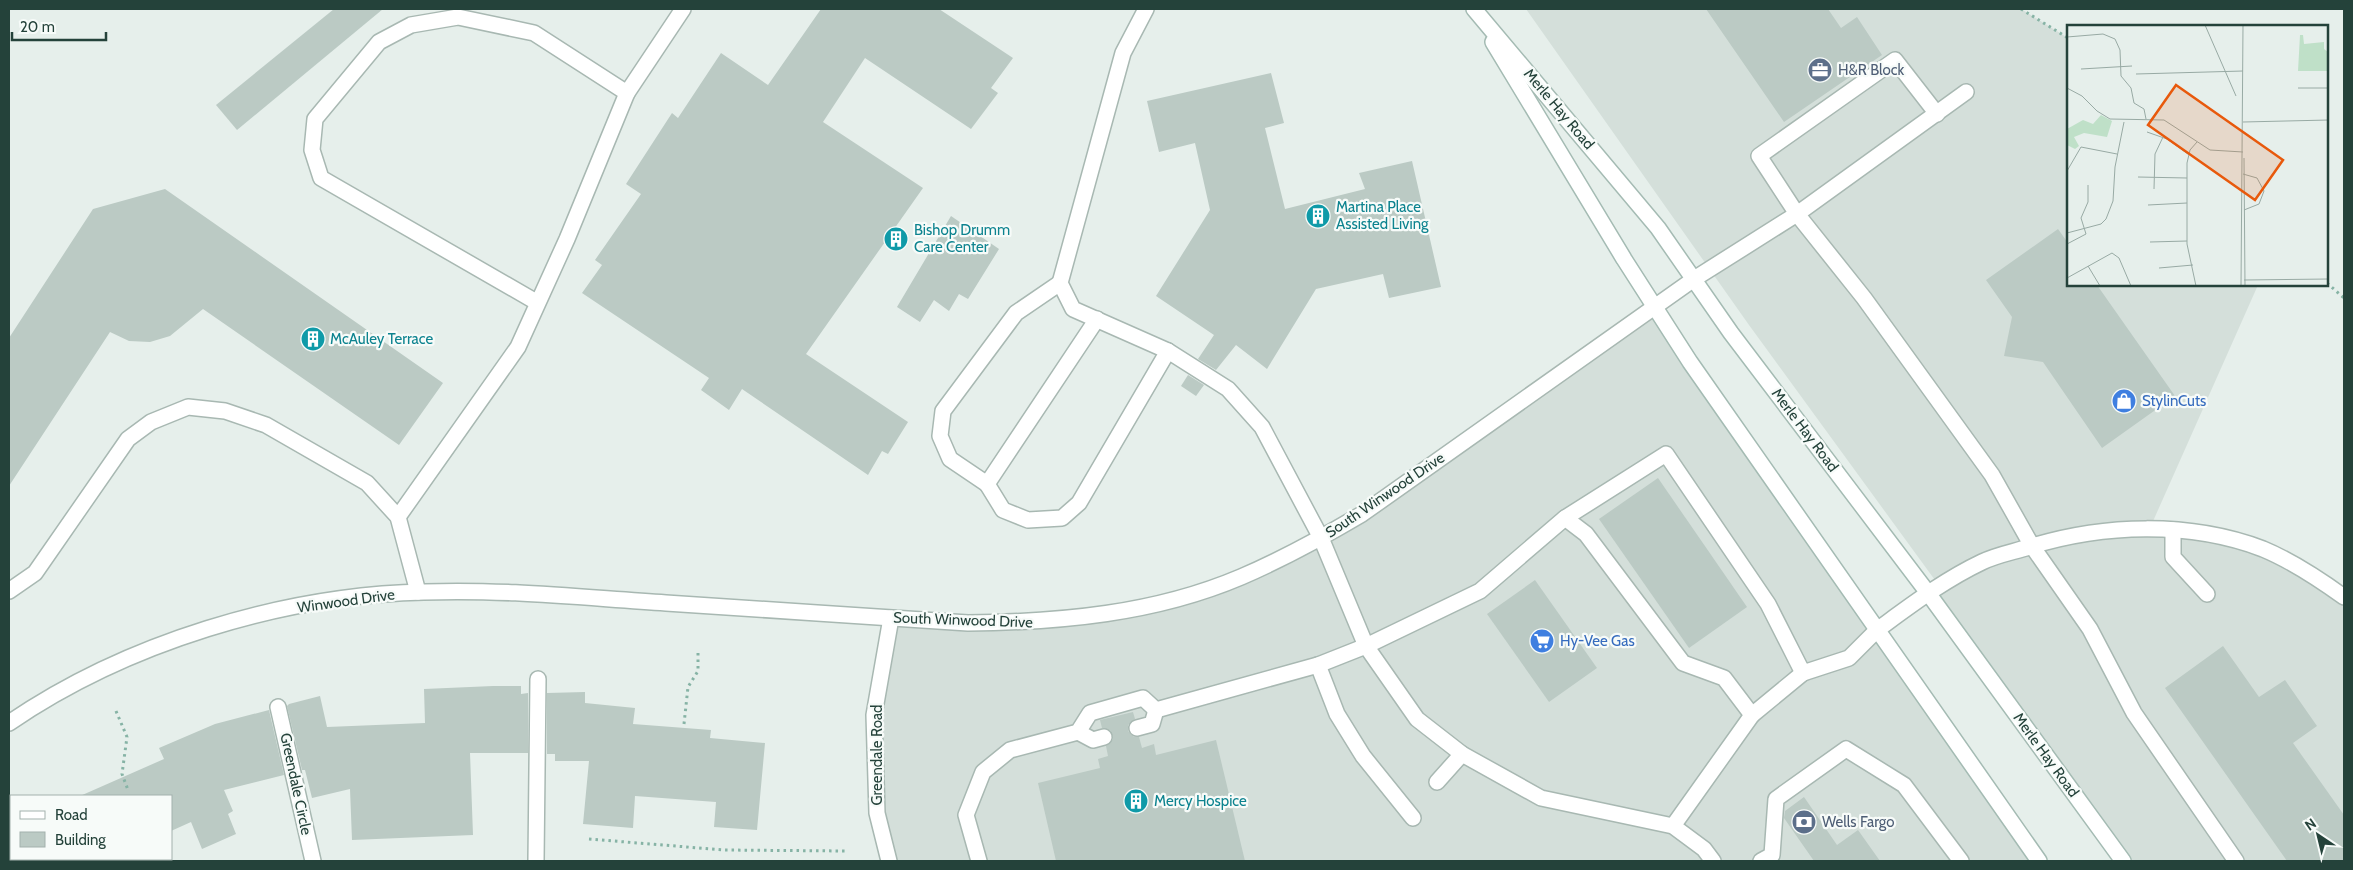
<svg xmlns="http://www.w3.org/2000/svg" width="2353" height="870" font-family="Cabin,sans-serif">
	<rect width="100%" height="100%" fill="#e6efeb"/>
	<g fill="#d4dfda">
		<polygon points="1526,9 2021,9 2068,38 2068,285 2258,285 2150,528 2263,549 2344,597 2344,861 2122,861 1928,593 1940,587 1749,325"/>
		<polygon points="1655,306 2043,861 889,861 874,715 891,618 968,623 1174,600 1321,538"/>
	</g>
	<g fill="#bbcac4">
		<polygon points="334,9 383,9 237,130 216,105"/>
		<polygon points="821,9 939,9 1013,58 991,88 998,93 971,129 865,58 823,122 923,188 806,354 908,422 888,454 882,451 868,475 742,389 729,410 701,390 709,378 582,293 602,265 595,260 641,194 626,184 672,113 678,118 721,53 768,85"/>
		<polygon points="1706,9 1828,9 1841,28 1857,17 1882,55 1784,122"/>
		<polygon points="1271,73 1284,123 1265,128 1285,209 1365,189 1359,173 1412,161 1441,287 1389,298 1383,274 1316,289 1267,369 1236,345 1216,370 1198,359 1214,335 1156,296 1210,210 1195,143 1159,152 1147,101"/>
		<polygon points="165,189 443,383 399,445 203,309 170,336 150,342 129,341 110,332 9,486 9,338 93,209"/>
		<polygon points="951,216 999,249 968,299 959,294 949,311 934,300 920,322 897,307"/>
		<polygon points="2058,229 2068,243 2068,285 2097,285 2175,396 2102,448 2043,362 2004,356 2012,317 1986,280"/>
		<polygon points="1188,375 1204,385 1196,396 1181,386"/>
		<polygon points="1658,478 1747,607 1689,648 1599,519"/>
		<polygon points="1535,580 1597,668 1549,702 1487,614"/>
		<polygon points="2223,646 2259,697 2285,680 2317,726 2293,743 2344,815 2344,861 2287,861 2165,688"/>
		<polygon points="493,686 521,686 521,694 528,693 528,753 470,753 473,835 352,840 350,789 312,798 305,770 302,770 287,706 289,704 320,696 327,727 425,723 424,689"/>
		<polygon points="585,692 585,703 635,708 633,724 711,730 710,738 765,743 757,830 714,827 716,802 635,796 633,828 583,824 589,761 555,761 555,754 547,754 547,693"/>
		<polygon points="269,710 284,775 224,790 233,811 228,814 236,834 202,849 191,822 171,831 171,796 80,796 164,759 159,748 215,724"/>
		<polygon points="1133,712 1135,719 1128,725 1128,731 1134,737 1139,737 1142,748 1154,744 1156,755 1216,740 1245,861 1056,861 1038,783 1100,768 1098,759 1108,756 1106,746 1113,739 1111,731 1102,728 1100,720"/>
		<polygon points="1804,797 1837,845 1858,830 1880,861 1814,861 1784,818 1785,811"/>
	</g>
	<g fill="none" stroke-linecap="round" stroke-linejoin="round">
		<defs>
			<g id="lane">
				<polyline points="1146,9 1123,53 1060,283 1073,309 1168,351 1228,389 1262,427 1321,538 1366,646 1417,719 1462,754 1541,798 1673,826 1704,849 1713,861"/>
				<polyline points="627,93 683,9"/>
				<polyline points="1937,114 1895,60 1759,156 1797,214 1864,298 1992,475 2032,546 2090,629 2134,713 2236,861"/>
				<polyline points="1694,279 1797,214 1966,92"/>
				<polyline points="1097,319 987,484 1003,510 1028,520 1062,518 1079,503 1168,351"/>
				<polyline points="987,484 950,459 940,436 943,411 1016,313 1060,283"/>
				<polyline points="398,517 518,347 567,239 627,93 534,33 458,17 411,25 379,42 315,119 312,150 321,178 538,303"/>
				<polyline points="1565,518 1666,454 1768,604 1803,673 1849,658 1877,630"/>
				<polyline points="2173,530 2173,557 2207,594"/>
				<polyline points="9,591 35,573 128,439 151,422 188,407 225,411 266,425 367,483 398,517 418,592"/>
				<polyline points="1318,665 1337,714 1363,756 1413,818"/>
				<polyline points="1752,715 1803,673"/>
				<polyline points="1137,728 1152,724 1156,710"/>
				<polyline points="1078,732 1093,740 1104,737"/>
				<polyline points="1437,782 1462,754"/>
				<polyline points="536,861 538,679"/>
				<polyline points="979,861 966,815 983,772 1010,750 1078,732 1090,713 1143,698 1156,710 1318,665 1366,646 1480,591 1565,518 1586,534 1683,663 1724,678 1752,715 1673,826"/>
				<polyline points="1761,861 1772,855 1776,799 1846,749 1904,785 1961,861"/>
			</g>
			<g id="street">
				<path d="M1877,630C1910,606 1944,580 1982,562C1996,555 2013,552 2029,547C2103,524 2189,521 2263,549C2292,561 2319,579 2344,597"/>
				<polyline points="278,707 313,861"/>
				<path d="M9,723C126,643 283,595 424,592C505,589 586,598 666,603C767,610 867,616 968,623C1060,622 1154,614 1241,577C1283,559 1323,537 1362,514L1694,279"/>
				<polyline points="889,861 877,813 874,715 891,618"/>
			</g>
			<g id="secondary">
				<polyline points="1474,9 1658,228 1731,333 1928,593 2123,861"/>
				<polyline points="1493,42 1624,259 1690,362 2039,861"/>
			</g>
		</defs>
		<use href="#lane" stroke="#a8b8b2" stroke-width="18"/>
		<use href="#street" stroke="#a8b8b2" stroke-width="18"/>
		<use href="#secondary" stroke="#a4bbb3" stroke-width="18"/>
		<g stroke="#86b3a5" stroke-width="3" stroke-dasharray="2.5 4" stroke-linecap="butt">
			<polyline points="2021,9 2068,38"/>
			<polyline points="2327,283 2344,298"/>
			<polyline points="116,711 127,737 122,774 128,790"/>
			<polyline points="684,724 688,687 698,671 698,650"/>
			<polyline points="589,839 724,850 846,851"/>
		</g>
		<use href="#lane" stroke="#fff" stroke-width="15"/>
		<use href="#street" stroke="#fff" stroke-width="15"/>
		<use href="#secondary" stroke="#fff" stroke-width="15"/>
	</g>
	<defs>
		<symbol id="office-disc" viewBox="-11 -11 22 22"><circle r="9.5" fill="#5c6f8a" stroke="#f7fbf9"/><path d="M-6-3h4V-5.5h4V-3h4V5H-6ZM-1-4.5V-3h2v-1.5ZM-6 0V1H6V0Z" fill="#fff"/></symbol>
		<symbol id="building-disc" viewBox="-11 -11 22 22"><circle r="9.5" fill="#0f9aa8" stroke="#f7fbf9"/><path d="M-4-6H4V6H1V3H-1V6H-4ZM-2.5-4.3h1.7v1.8h-1.7ZM.8-4.3h1.7v1.8H.8ZM-2.5-1h1.7V.8h-1.7ZM.8-1h1.7V.8H.8Z" fill="#fff"/></symbol>
		<symbol id="shop-disc" viewBox="-11 -11 22 22"><circle r="9.5" fill="#3f7fe0" stroke="#f7fbf9"/><path d="M-5-2.5h2.3a2.7 3.5 0 0 1 5.4 0H5L5.5 6h-11ZM-1.5-2.5h3a1.5 2.3 0 0 0-3 0Z" fill="#fff"/></symbol>
		<symbol id="supermarket-disc" viewBox="-11 -11 22 22"><circle r="9.5" fill="#3f7fe0" stroke="#f7fbf9"/><path d="M-6-5.5h2.5l.6 2H6L4.5 2H-2.5L-4.4-4H-6ZM-1.5 3.2a1.3 1.3 0 1 0 .1 0ZM3 3.2a1.3 1.3 0 1 0 .1 0Z" fill="#fff"/></symbol>
		<symbol id="bank-disc" viewBox="-11 -11 22 22"><circle r="9.5" fill="#5c6f8a" stroke="#f7fbf9"/><path d="M-6-4H6V4H-6ZM0-2.3a2.3 2.3 0 1 0 0 4.6a2.3 2.3 0 1 0 0-4.6Z" fill="#fff"/></symbol>
	</defs>
	<g fill-rule="evenodd">
		<use href="#office-disc" x="1806" y="56" width="28" height="28"/>
		<use href="#building-disc" x="1304" y="202" width="28" height="28"/>
		<use href="#building-disc" x="882" y="225" width="28" height="28"/>
		<use href="#building-disc" x="299" y="325" width="28" height="28"/>
		<use href="#shop-disc" x="2110" y="387" width="28" height="28"/>
		<use href="#supermarket-disc" x="1528" y="627" width="28" height="28"/>
		<use href="#building-disc" x="1122" y="787" width="28" height="28"/>
		<use href="#bank-disc" x="1790" y="808" width="28" height="28"/>
	</g>
	<g text-anchor="middle" dominant-baseline="central" stroke-width="4.5" stroke-linejoin="round" paint-order="stroke">
		<g font-size="15" fill="#4e5e75" stroke="#f7fbf9" text-anchor="start">
			<text x="1838" y="70">H&amp;R Block</text>
			<text x="1822" y="822">Wells Fargo</text>
		</g>
		<g font-size="15" fill="#24423a" stroke="#f7fbf9">
			<text transform="translate(1559 109) rotate(50)">Merle Hay Road</text>
			<text transform="translate(1805 430) rotate(53)">Merle Hay Road</text>
			<text transform="translate(1385 495) rotate(-34)">South Winwood Drive</text>
			<text transform="translate(346 601) rotate(-8)">Winwood Drive</text>
			<text transform="translate(963 620) rotate(2)">South Winwood Drive</text>
			<text transform="translate(877 755) rotate(-90)">Greendale Road</text>
			<text transform="translate(2046 755) rotate(54)">Merle Hay Road</text>
			<text transform="translate(296 784) rotate(78)">Greendale Circle</text>
		</g>
		<g font-size="15" fill="#0d838f" stroke="#f7fbf9" text-anchor="start">
			<text x="1336" y="207">Martina Place<tspan x="1336" dy="17">Assisted Living</tspan></text>
			<text x="914" y="230">Bishop Drumm<tspan x="914" dy="17">Care Center</tspan></text>
			<text x="330" y="339">McAuley Terrace</text>
			<text x="1154" y="801">Mercy Hospice</text>
		</g>
		<g font-size="15" fill="#366cbe" stroke="#f7fbf9" text-anchor="start">
			<text x="2142" y="401">StylinCuts</text>
			<text x="1560" y="641">Hy-Vee Gas</text>
		</g>
	</g>
	<g transform="translate(2067 25)">
		<rect width="261" height="261" fill="#e6efeb"/>
		<path d="M233,10H236L237,19L257,17V24L261,27V46H231ZM34,90L45,96L40,112L17,108L7,112L12,121L8,124L0,120V104L16,95L26,99Z" fill="#bfe0c8"/>
		<path fill="none" stroke="#98aaa4" stroke-width="1" d="M138,0L169,71M0,12L36,9L48,14L53,25L54,51L64,63L67,78L77,84L79,94M14,44L65,41M69,49L176,46M0,63L15,71L30,86L43,94L97,95L143,125L176,127M231,63H262M176,97L262,95M80,107L100,114L121,129M177,133L178,261M0,146L14,122L50,129M176,149L190,153L197,166L192,179L177,185M71,152L120,153M87,164L88,129L96,112M81,180L120,178M0,208L34,199L39,194L46,176L48,142L57,97M83,217L120,216M0,219L19,209L14,193L21,177V160M21,241L33,261M92,243L126,240M0,253L45,228L52,233L64,261M177,255L262,254M129,261L120,219V138L123,125L130,117M174,261L176,0"/>
		<path fill="#e8590c" fill-opacity="0.15" stroke="#e8590c" stroke-width="2.5" d="M109,60L216,135L188,175L81,100Z"/>
		<rect width="261" height="261" fill="none" stroke="#24423a" stroke-width="2.5"/>
	</g>
	<rect width="2353" height="870" fill="none" stroke="#24423a" stroke-width="20"/>
	<rect x="10" y="795" width="162" height="65" fill="#f7fbf9" stroke="#a3b1ad"/>
	<rect x="20" y="811" width="25" height="8" fill="#ffffff" stroke="#a3b1ad"/>
	<text x="55" y="820" font-size="15" fill="#24423a">Road</text>
	<rect x="20" y="832" width="25" height="15" fill="#bbcac4" stroke="#a3b1ad"/>
	<text x="55" y="845" font-size="15" fill="#24423a">Building</text>
	<g transform="translate(2318 835) rotate(325)" stroke="#f7fbf9" stroke-width="4" paint-order="stroke">
	<path d="M0-4L9 19L0 12L-9 19Z" fill="#24423a"/>
	<text y="-8" font-size="14" font-weight="bold" text-anchor="middle" fill="#24423a">N</text>
	</g>
	<path d="M12 32v8h94v-8" fill="none" stroke="#24423a" stroke-width="2.5"/>
	<text x="20" y="32" font-size="15" fill="#24423a" stroke="#f7fbf9" stroke-width="4" paint-order="stroke">20 m</text>
</svg>
